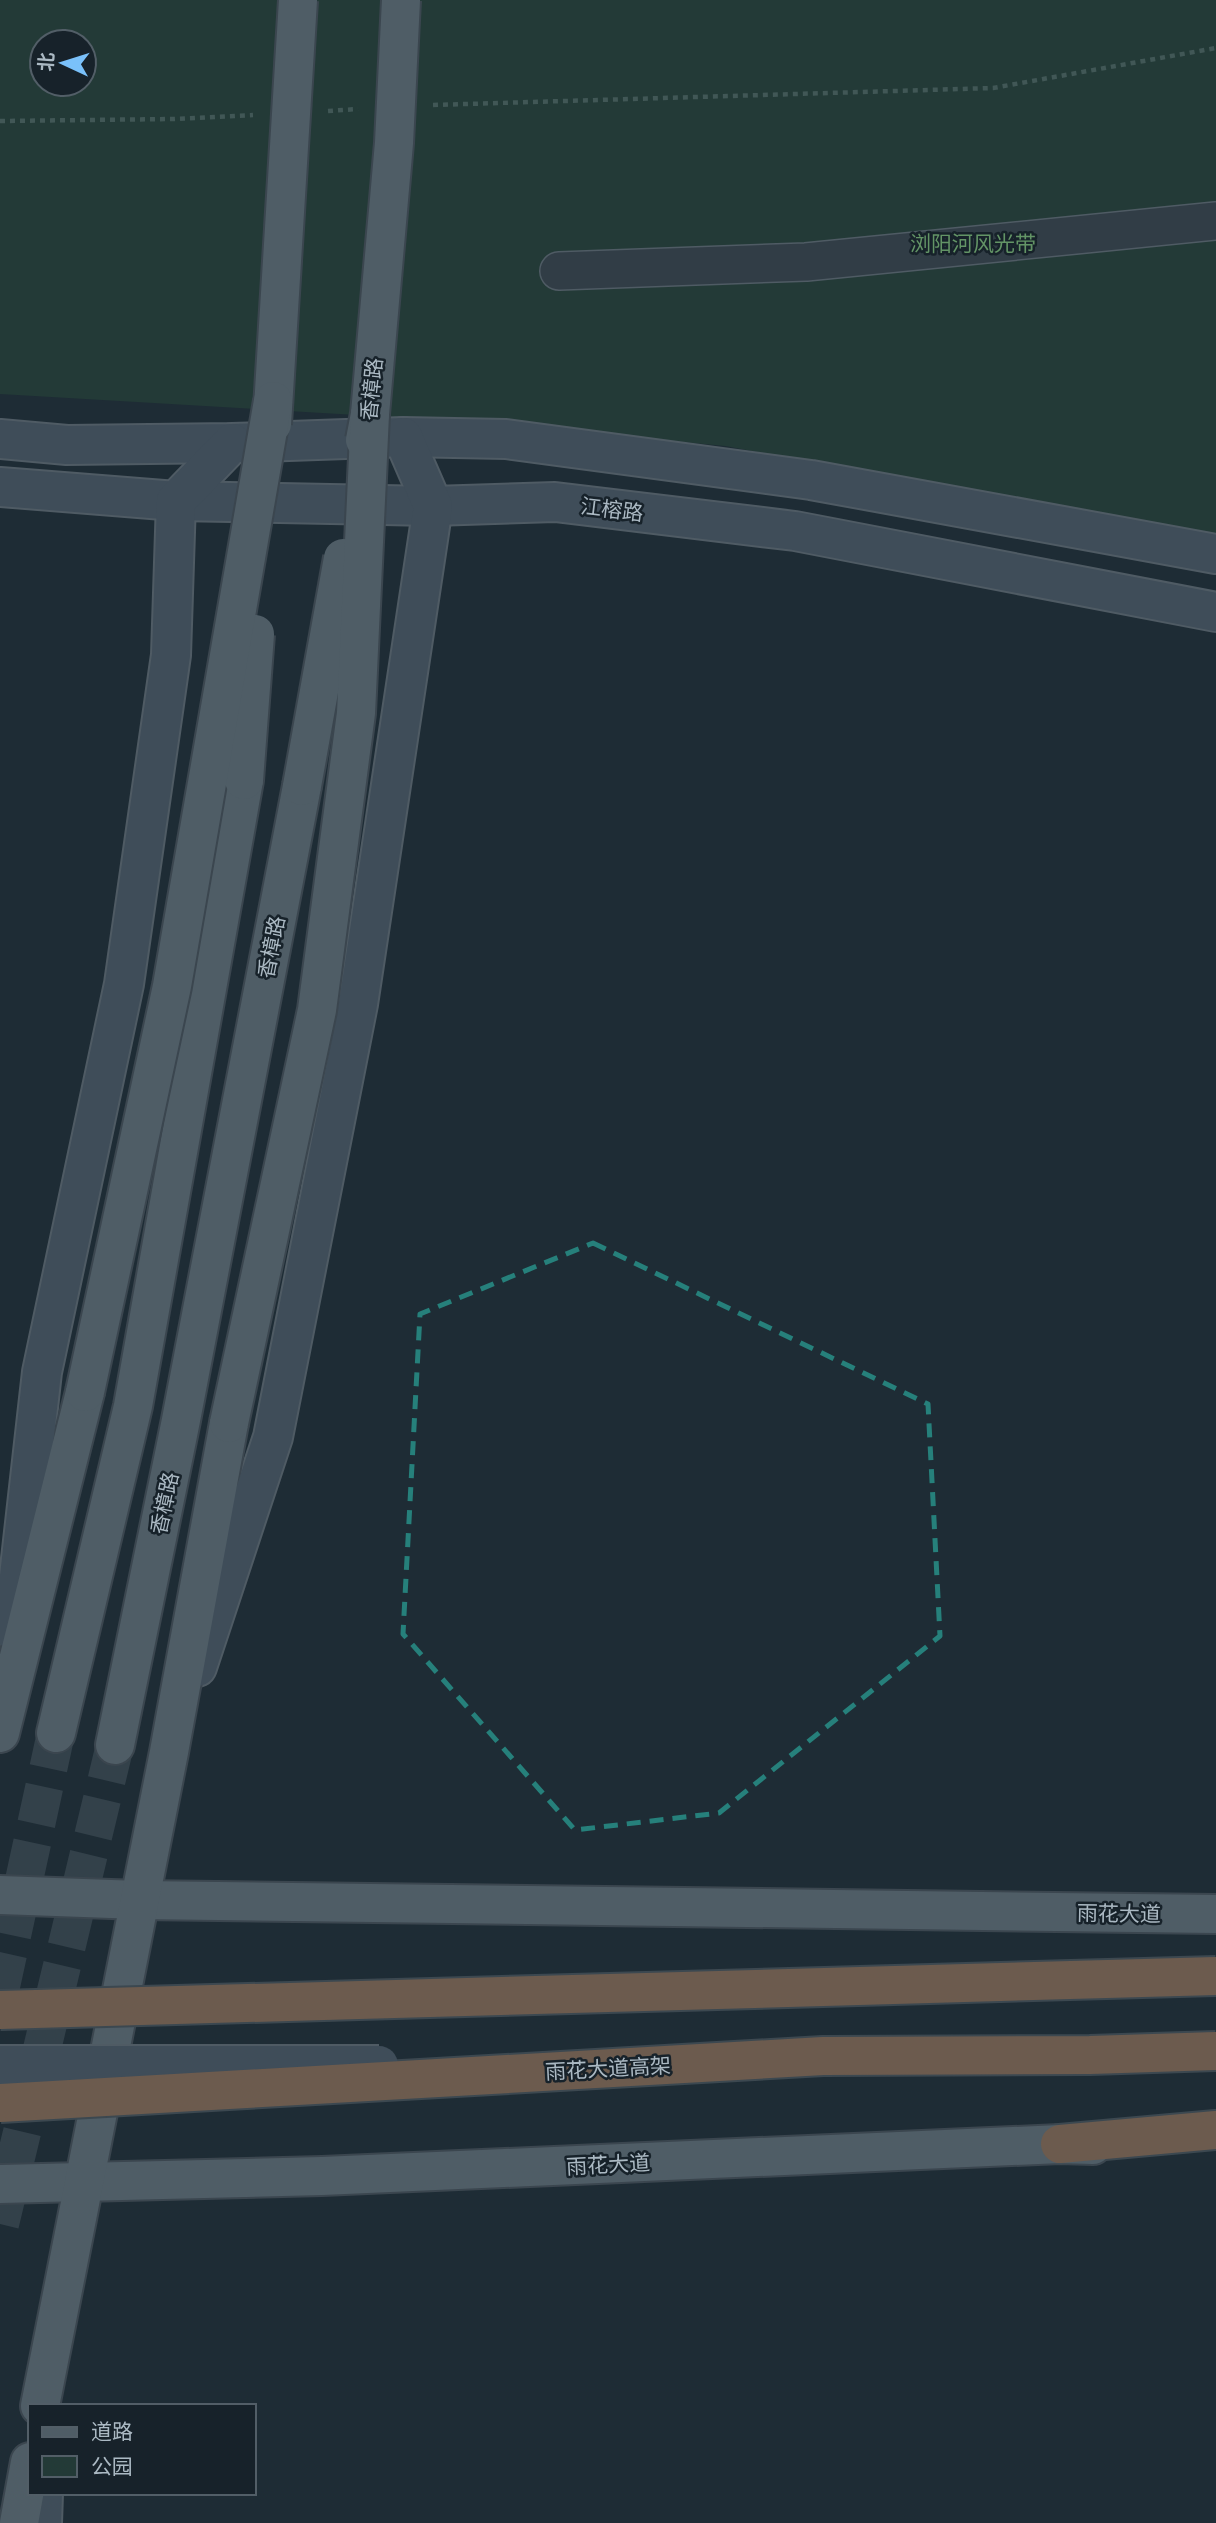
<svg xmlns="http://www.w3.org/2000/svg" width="1216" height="2523" font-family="Manrope,'Noto Sans SC',sans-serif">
	<rect width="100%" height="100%" fill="#1e2c35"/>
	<path fill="#233a37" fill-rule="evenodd" d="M0,0H1216V537L725,446L459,421L0,394ZM42,42H84V84H42Z"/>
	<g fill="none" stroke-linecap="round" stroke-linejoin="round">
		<g stroke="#33414a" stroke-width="38" stroke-dasharray="38 19" stroke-linecap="butt">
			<polyline points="0,1991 56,1733"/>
			<polyline points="0,2224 115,1745"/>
		</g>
		<defs>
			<polyline id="street" points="559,271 806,262 1216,221"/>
			<g id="secondary">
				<polyline points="0,439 67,445 232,443 403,437 506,439 811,480 1216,554"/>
				<polyline points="0,487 176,501 433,506 555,502 795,531 1216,612"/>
				<polyline points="13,1630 42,1372 124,984 171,655 176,501 232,443"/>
				<polyline points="197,1667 273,1437 358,1004 433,506 403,437"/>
				<polyline points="42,2523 43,2493"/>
			</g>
			<g id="primary">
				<polyline points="0,1733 85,1392"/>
				<polyline points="56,1733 133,1406 244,780"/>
				<polyline points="115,1745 181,1420 302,786"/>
				<polyline points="0,1895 139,1900 1216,1914"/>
				<polyline points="0,2184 322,2176 1060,2144 1093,2145"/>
				<polyline points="40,2406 169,1752 229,1423"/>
				<polyline points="19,2523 30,2462"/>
			</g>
			<polyline id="highway" points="1060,2144 1216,2130"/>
		</defs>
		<use href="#street" stroke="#4f5b64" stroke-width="40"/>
		<use href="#secondary" stroke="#4f5b64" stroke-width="42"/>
		<use href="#primary" stroke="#3b464f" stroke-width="42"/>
		<use href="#highway" stroke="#3c4850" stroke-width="42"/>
		<g stroke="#415756" stroke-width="4.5" stroke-dasharray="5 5" stroke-linecap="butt">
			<polyline points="433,105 993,88 1216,48"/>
			<polyline points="328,111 358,109"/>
			<polyline points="0,121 173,119 253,115"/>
		</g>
		<use href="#street" stroke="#313d46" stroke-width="37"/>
		<use href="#secondary" stroke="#3f4d59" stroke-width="38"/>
		<use href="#primary" stroke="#4f5d66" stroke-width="38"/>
		<use href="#highway" stroke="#6c5b4e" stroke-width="38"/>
		<defs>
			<polyline id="secondary-bridge" points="0,2065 379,2065"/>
			<g id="primary-bridge">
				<polyline points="272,424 298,0"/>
				<polyline points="365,440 370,414 394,143 401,0"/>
				<polyline points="244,780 255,634"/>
				<polyline points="302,786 343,558"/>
				<polyline points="85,1392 172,986 273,401"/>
				<polyline points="229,1423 317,1010 356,713 370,414"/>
			</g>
			<g id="highway-bridge">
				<polyline points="0,2010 1216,1976"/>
				<polyline points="0,2103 823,2056 1090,2055 1216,2051"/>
			</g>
		</defs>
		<use href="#secondary-bridge" stroke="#4f5b64" stroke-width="42" stroke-linecap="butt"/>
		<use href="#primary-bridge" stroke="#3b464f" stroke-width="42" stroke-linecap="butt"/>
		<use href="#highway-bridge" stroke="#3c4850" stroke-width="42" stroke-linecap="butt"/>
		<use href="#secondary-bridge" stroke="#3f4d59" stroke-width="38"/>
		<use href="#primary-bridge" stroke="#4f5d66" stroke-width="38"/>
		<use href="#highway-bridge" stroke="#6c5b4e" stroke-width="38"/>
	</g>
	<path fill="none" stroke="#26807b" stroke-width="5" stroke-dasharray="14 9" stroke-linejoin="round" d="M593,1243L928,1404L940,1636L719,1813L575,1830L403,1634L420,1314Z"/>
	<g text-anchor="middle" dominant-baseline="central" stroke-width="5" stroke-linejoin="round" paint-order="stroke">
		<g font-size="21" fill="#639466" stroke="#17222a">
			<text x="973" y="243">浏阳河风光带</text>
		</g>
		<g font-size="21" fill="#abb9c3" stroke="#17222a">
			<text transform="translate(371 389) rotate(-84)">香樟路</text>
			<text transform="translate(612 509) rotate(7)">江榕路</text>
			<text transform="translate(271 947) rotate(-79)">香樟路</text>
			<text transform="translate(164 1503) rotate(-78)">香樟路</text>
			<text transform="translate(1119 1913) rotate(1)">雨花大道</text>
			<text transform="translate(608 2068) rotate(-3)">雨花大道高架</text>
			<text transform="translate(608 2164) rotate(-3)">雨花大道</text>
		</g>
	</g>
	<rect x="28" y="2404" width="228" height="91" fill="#17222a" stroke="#525e67" stroke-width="2"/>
	<rect x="42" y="2427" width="35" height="10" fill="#4f5d66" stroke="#525e67" stroke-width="2"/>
	<text x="91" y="2439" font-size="21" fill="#abb9c3">道路</text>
	<rect x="42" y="2456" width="35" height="21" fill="#233a37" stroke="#525e67" stroke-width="2"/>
	<text x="91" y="2474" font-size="21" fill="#abb9c3">公园</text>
	<g transform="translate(63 63) rotate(274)"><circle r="33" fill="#17222a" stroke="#525e67" stroke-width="2"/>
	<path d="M0-5L12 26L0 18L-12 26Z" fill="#7ac1fa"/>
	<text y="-10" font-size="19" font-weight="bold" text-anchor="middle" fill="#abb9c3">北</text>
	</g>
</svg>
